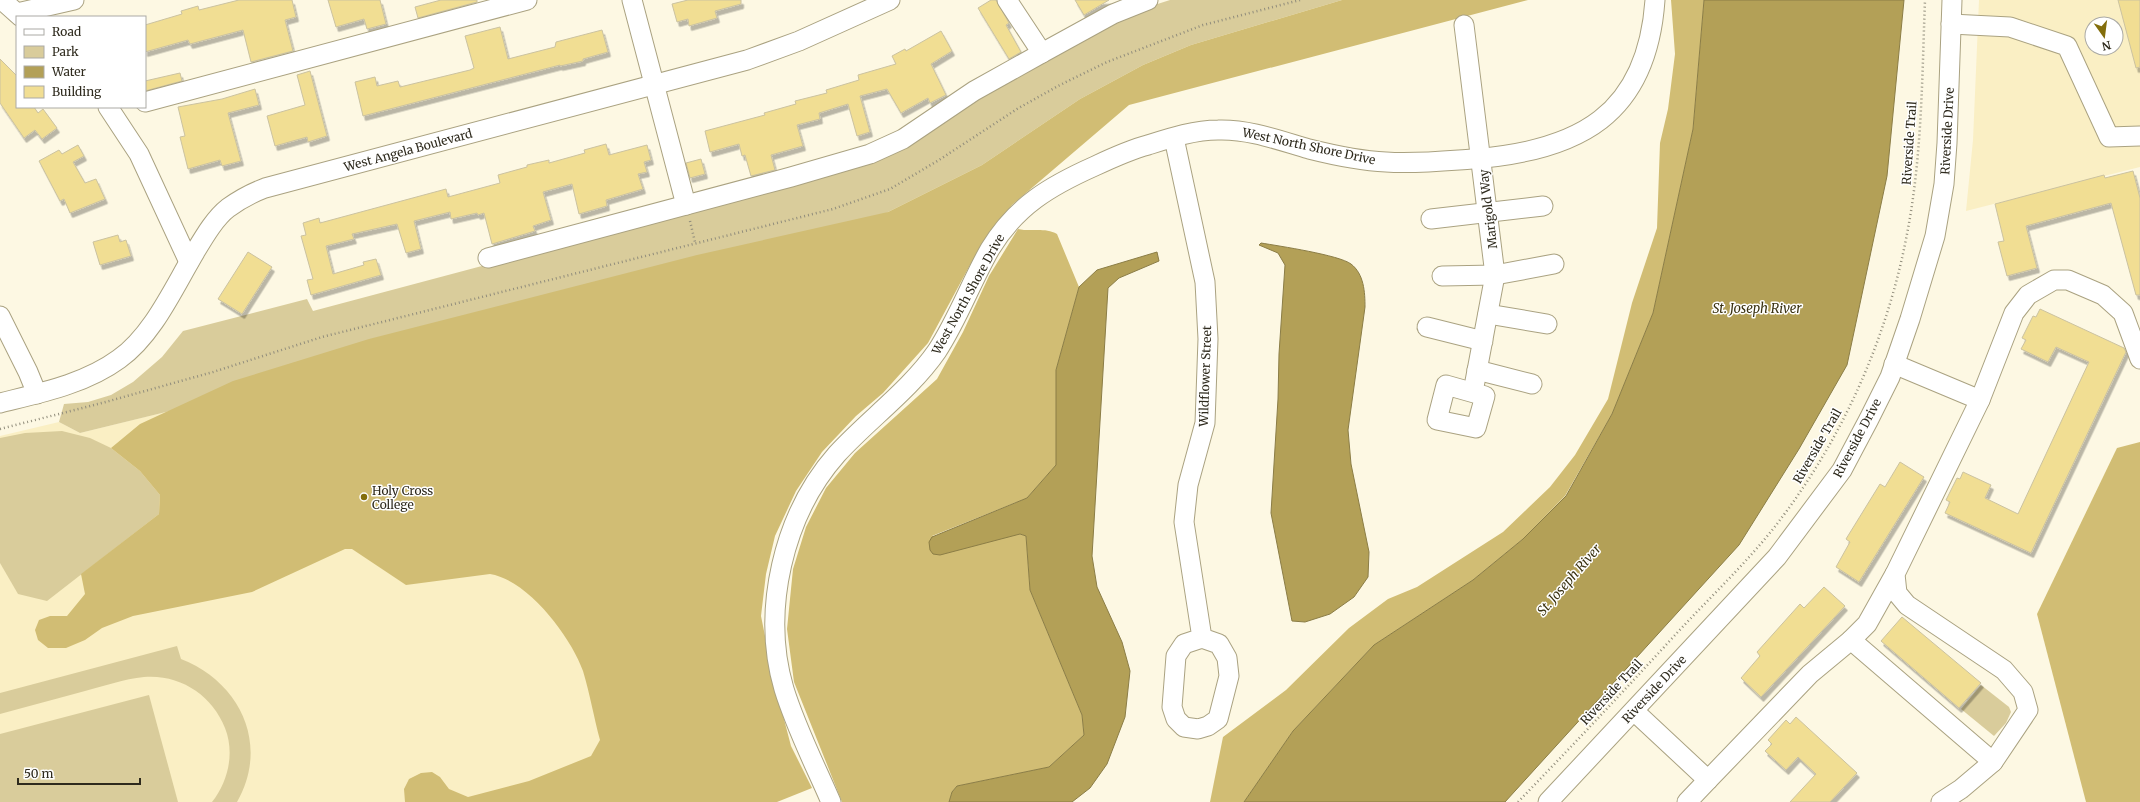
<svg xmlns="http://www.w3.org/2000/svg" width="2140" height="802" font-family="Merriweather,serif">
	<defs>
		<filter id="shadow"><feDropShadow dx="2.5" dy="4.5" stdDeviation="0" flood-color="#0004"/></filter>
	</defs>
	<rect width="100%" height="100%" fill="#fdf8e3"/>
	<g fill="#faefc4" fill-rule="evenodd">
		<path d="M1979,0H2140V167L1966,211L1973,140ZM2092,24H2116V48H2092Z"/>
		<polygon points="381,359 714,802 0,802 0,436 59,422 80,433"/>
	</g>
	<g fill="#d9cc9b">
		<polygon points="1170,0 1342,0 1191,45 1143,65 1080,99 982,165 888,212 827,250 80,433 59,422 64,404 88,402 111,395 133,382 162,357 183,331 307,299 313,311 766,190 878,158 1035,67 1145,8"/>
		<polygon points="62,431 90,438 111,448 140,471 160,495 159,514 47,601 18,594 0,563 0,438 25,433"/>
		<path d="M177,646L181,659C240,682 270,744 237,802H212C228,782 235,753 225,728C212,695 180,674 144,677C124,679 104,686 85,691C57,699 28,706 0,714V693Z"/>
		<polygon points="1981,685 2009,707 2011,712 2006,723 1994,736 1961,709"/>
		<polygon points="149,695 178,802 0,802 0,734"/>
	</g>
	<g fill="#d1bd74">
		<path d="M1342,0H1528L1129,105L1012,205L991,233L970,265L928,343L883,393L856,416L822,452L796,491L775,536L766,574L761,616L774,681L791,746L812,788L777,802H405L404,789L409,779L421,773L432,772L440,777L449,789L468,797L529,781L591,756L600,740C594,718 590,694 583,671C571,637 528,580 490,574L406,585L352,549H345L252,592L133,616L102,628L85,640L66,648H48L38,640L35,630L39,620L50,616H67L85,594L81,574L159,514L160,495L140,471L111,448L140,424L233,381L369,339L697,255L888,212L982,165L1080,99L1143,65L1191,45Z"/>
		<polygon points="1671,0 1704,0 1693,129 1653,313 1612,414 1565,496 1523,539 1473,580 1374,645 1293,731 1244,802 1210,802 1223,737 1286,690 1349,628 1388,599 1417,587 1503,532 1550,487 1575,455 1608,399 1632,303 1657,228 1660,143 1668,109 1675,54"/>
		<path d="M1018,229C1031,232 1045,227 1057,234L1079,287L1056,370V465L1027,498L932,536L1020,534L1026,536L1030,590L1082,715L1084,735L1049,767L957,786L952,792L949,802H842L794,682L787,629L793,569L806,527L826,488L855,453L937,379L963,332L989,276Z"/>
		<polygon points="2140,442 2140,802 2086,802 2037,614 2117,448"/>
	</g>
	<g fill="#b3a057" stroke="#8b7d46">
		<polygon points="1704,0 1904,0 1887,176 1847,365 1799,449 1739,545 1505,802 1244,802 1293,731 1374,645 1473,580 1523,539 1566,496 1612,414 1653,313 1693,129"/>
		<path d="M1261,243C1279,246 1339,255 1351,264C1364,274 1365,292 1365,307L1348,430L1351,464L1369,552L1368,577L1354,597L1330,614L1305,622L1292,621L1271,513L1278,399L1279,354L1285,265L1278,253L1259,245Z"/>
		<polygon points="1157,252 1159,261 1119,278 1108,288 1092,556 1097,587 1122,642 1130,671 1125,717 1107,764 1090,788 1072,802 949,802 952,792 957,786 1049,767 1084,735 1082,715 1030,590 1026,536 1020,534 940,555 933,554 930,550 929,542 932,537 1027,498 1056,465 1056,370 1079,287 1097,270"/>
	</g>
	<g fill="#f1de93" stroke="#cbc2a0" filter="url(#shadow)">
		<polygon points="239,0 292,0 296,17 285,20 293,51 251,62 243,30 190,44 188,40 145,52 145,25 182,14 181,11 198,6 199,10"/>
		<polygon points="328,0 380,0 386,24 367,29 364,19 336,27"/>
		<polygon points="441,0 477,0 477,2 418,18 415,7"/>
		<polygon points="688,0 741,0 741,4 715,11 717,18 689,26 688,19 677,22 672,4"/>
		<polygon points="991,0 996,0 1009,23 1006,25 1021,52 1009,59 978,8"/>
		<polygon points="1075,0 1109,0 1084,15"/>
		<polygon points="2118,0 2140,0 2140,67 2136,68"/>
		<polygon points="500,27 508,59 555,47 556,42 602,30 608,52 583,59 583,61 560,66 560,65 363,116 355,82 375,77 377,86 398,81 400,87 470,70 474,68 465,36"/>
		<polygon points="941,31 952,51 931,64 946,95 930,103 928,98 901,113 887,89 860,96 870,132 857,136 848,104 819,113 820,119 797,125 803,146 771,155 775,170 751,176 745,155 742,156 739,144 710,152 705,131 765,115 764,113 796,104 795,101 827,93 826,90 859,80 858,75 896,64 892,56 905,49 906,51"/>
		<polygon points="0,59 17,76 17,107 34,107 38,113 43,109 57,128 42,139 35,130 24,138 0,103"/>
		<polygon points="310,71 327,136 308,142 307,137 275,146 267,116 305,105 297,75"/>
		<polygon points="180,73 182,81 145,91 145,81"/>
		<polygon points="255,89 259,105 228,113 241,161 222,166 220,160 188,169 180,137 185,136 178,107 222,99"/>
		<polygon points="606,144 609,155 647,145 651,160 644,162 647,172 638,174 643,189 606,200 607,206 579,214 572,184 543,192 551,220 533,226 535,231 492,244 484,213 478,215 477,213 451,219 450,212 414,221 421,249 406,253 397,224 352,234 354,239 326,246 333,274 364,265 363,262 376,259 381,275 311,295 307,280 313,279 301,236 306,235 303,223 319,218 320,223 446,189 448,197 500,183 498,175 527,167 527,165 549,160 549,163 585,153 584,150"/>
		<polygon points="78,145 84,156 73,162 85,183 96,179 105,199 70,213 64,199 60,201 39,161 59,150 62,154"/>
		<polygon points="701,159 705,174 690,178 686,163"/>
		<polygon points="2133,171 2140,198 2140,295 2136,295 2111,203 2026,226 2037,268 2007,276 1998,242 2004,241 1995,204 2104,175 2105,178"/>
		<polygon points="118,235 120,242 126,240 131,256 100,265 93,242"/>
		<polygon points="248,252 272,267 242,314 218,299"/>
		<polygon points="2040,309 2124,348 2126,352 2031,553 1945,513 1950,502 1946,500 1957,478 1960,479 1963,472 1991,485 1985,498 2018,514 2089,362 2056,347 2048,362 2021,349 2026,340 2022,338 2033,316 2036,317"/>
		<polygon points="1900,462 1924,477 1859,582 1836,567 1850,542 1846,539 1880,484 1885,487"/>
		<polygon points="1824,587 1845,606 1761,697 1741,678 1760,656 1757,652 1800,604 1804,608"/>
		<polygon points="1902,617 1981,683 1959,708 1881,641"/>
		<polygon points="1796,717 1857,773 1830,802 1790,802 1816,774 1798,757 1786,770 1765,751 1772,744 1768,740 1786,720 1790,724"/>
	</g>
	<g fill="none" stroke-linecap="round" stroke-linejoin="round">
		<defs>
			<g id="minor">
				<polyline points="2,0 21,17"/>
				<polyline points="632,0 686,205"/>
				<polyline points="1007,0 1042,53"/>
				<polyline points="17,13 74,0"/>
				<polyline points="1951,24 2010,27 2067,46 2109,137 2140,136"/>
				<polyline points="1464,25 1495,275 1473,392"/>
				<polyline points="145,102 527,0"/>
				<polyline points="108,107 139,154 189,262"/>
				<polyline points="1174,138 1205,282 1208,339 1205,423 1188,485 1184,522 1202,638 1184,644 1176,656 1172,707 1176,719 1184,727 1198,729 1208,726 1218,719 1229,676 1227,658 1219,644 1202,638"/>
				<polyline points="1431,219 1543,206"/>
				<polyline points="488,258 791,177 870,154 903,139 974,91 1042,53 1113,14 1148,0"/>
				<polyline points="1442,276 1495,275 1554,264"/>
				<polyline points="1488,314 1547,324"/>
				<polyline points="0,316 28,372 37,394"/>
				<polyline points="1427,327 1483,341"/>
				<polyline points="1894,364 1980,400 1895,574 1897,593 1907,605 2004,670 2023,692 2028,710 1993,762"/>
				<polyline points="1477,370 1532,384"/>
				<polygon points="1446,385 1485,396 1476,428 1437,420"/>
				<polyline points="1980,400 2014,313 2028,295 2054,280 2068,280 2103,295 2123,313 2140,359"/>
				<path d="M0,403C40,393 85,384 119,359C153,335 174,287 195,252C204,237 215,218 228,208C239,200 252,193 265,188L747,60L799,41L890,0"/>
				<polyline points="1851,640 1867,624 1895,574"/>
				<polyline points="1634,711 1708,780 1687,802"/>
				<polyline points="1708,780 1810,674 1851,640 1993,762 1961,789 1941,802"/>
				<path d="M831,802C815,765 796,728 784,689C761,611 783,515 837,454C869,419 910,390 937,351C958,319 971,282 990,249C1016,206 1050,186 1095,166C1112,158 1129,150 1148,145C1170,138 1194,130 1218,130C1249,129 1278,140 1309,149C1333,155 1361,161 1386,162C1415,164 1444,161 1472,159C1579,151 1647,115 1655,0"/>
				<polyline points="1548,802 1777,557 1842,470 1869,419 1890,377 1910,319 1935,236 1944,184 1947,143 1952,0"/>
			</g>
		</defs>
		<use href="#minor" stroke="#aaa281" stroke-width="21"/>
		<g stroke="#918d7c" stroke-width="2.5" stroke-dasharray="1 3" stroke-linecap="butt">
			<polyline points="690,221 695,242"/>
			<polyline points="0,429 102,403 213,372 322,337 833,209 890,189 939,160 1017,109 1058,86 1107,62 1203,25 1300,0"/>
			<path d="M1518,802C1572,746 1624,691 1676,634C1712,595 1752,558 1783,516C1845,433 1888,335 1907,234C1922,157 1922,78 1925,0"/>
		</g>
		<use href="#minor" stroke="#fff" stroke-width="19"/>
	</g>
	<circle fill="#836e0c" stroke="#fff" stroke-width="1.5" cx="364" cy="497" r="4"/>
	<g text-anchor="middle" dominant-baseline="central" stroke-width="3" stroke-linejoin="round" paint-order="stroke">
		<g font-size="12" fill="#2e2a1d" stroke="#fff">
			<text transform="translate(1947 131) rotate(-87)">Riverside Drive</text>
			<text transform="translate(1909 143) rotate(-86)">Riverside Trail</text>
			<text transform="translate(1309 146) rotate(12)">West North Shore Drive</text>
			<text transform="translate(408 150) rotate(-15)">West Angela Boulevard</text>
			<text transform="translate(1488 209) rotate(-97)">Marigold Way</text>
			<text transform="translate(968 294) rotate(-61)">West North Shore Drive</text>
			<text transform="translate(1205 376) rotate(-88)">Wildflower Street</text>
			<text transform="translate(1857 438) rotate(-62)">Riverside Drive</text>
			<text transform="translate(1817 446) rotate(-60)">Riverside Trail</text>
			<text transform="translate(1654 689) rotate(-47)">Riverside Drive</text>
			<text transform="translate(1611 692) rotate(-47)">Riverside Trail</text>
		</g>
		<g font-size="12" fill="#2e2a1d" stroke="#fff" text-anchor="start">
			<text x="372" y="490">Holy Cross<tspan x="372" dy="14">College</tspan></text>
		</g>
		<g font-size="13" font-style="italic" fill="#3a3211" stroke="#fff">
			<text x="1757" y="308">St. Joseph River</text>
			<text transform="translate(1569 580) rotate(-49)">St. Joseph River</text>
		</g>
	</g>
	<rect x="16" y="16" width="130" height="92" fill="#ffffff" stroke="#abaaa5"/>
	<rect x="24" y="29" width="20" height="6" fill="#ffffff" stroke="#abaaa5"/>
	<text x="52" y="36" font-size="12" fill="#2e2a1d">Road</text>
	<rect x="24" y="46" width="20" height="12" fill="#d9cc9b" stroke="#abaaa5"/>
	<text x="52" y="56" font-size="12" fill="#2e2a1d">Park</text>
	<rect x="24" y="66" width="20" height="12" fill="#b3a057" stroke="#abaaa5"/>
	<text x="52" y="76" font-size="12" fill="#2e2a1d">Water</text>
	<rect x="24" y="86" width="20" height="12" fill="#f1de93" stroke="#abaaa5"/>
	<text x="52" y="96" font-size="12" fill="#2e2a1d">Building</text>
	<g transform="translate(2104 36) rotate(166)"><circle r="19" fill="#ffffff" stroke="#abaaa5"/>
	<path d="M0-3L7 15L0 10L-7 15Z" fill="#836e0c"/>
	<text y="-6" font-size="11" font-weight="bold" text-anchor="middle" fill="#2e2a1d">N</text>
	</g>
	<path d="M18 778v6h122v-6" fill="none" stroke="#2e2a1d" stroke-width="2"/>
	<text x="24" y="778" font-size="12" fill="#2e2a1d" stroke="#ffffff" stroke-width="3" paint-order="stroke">50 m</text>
</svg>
